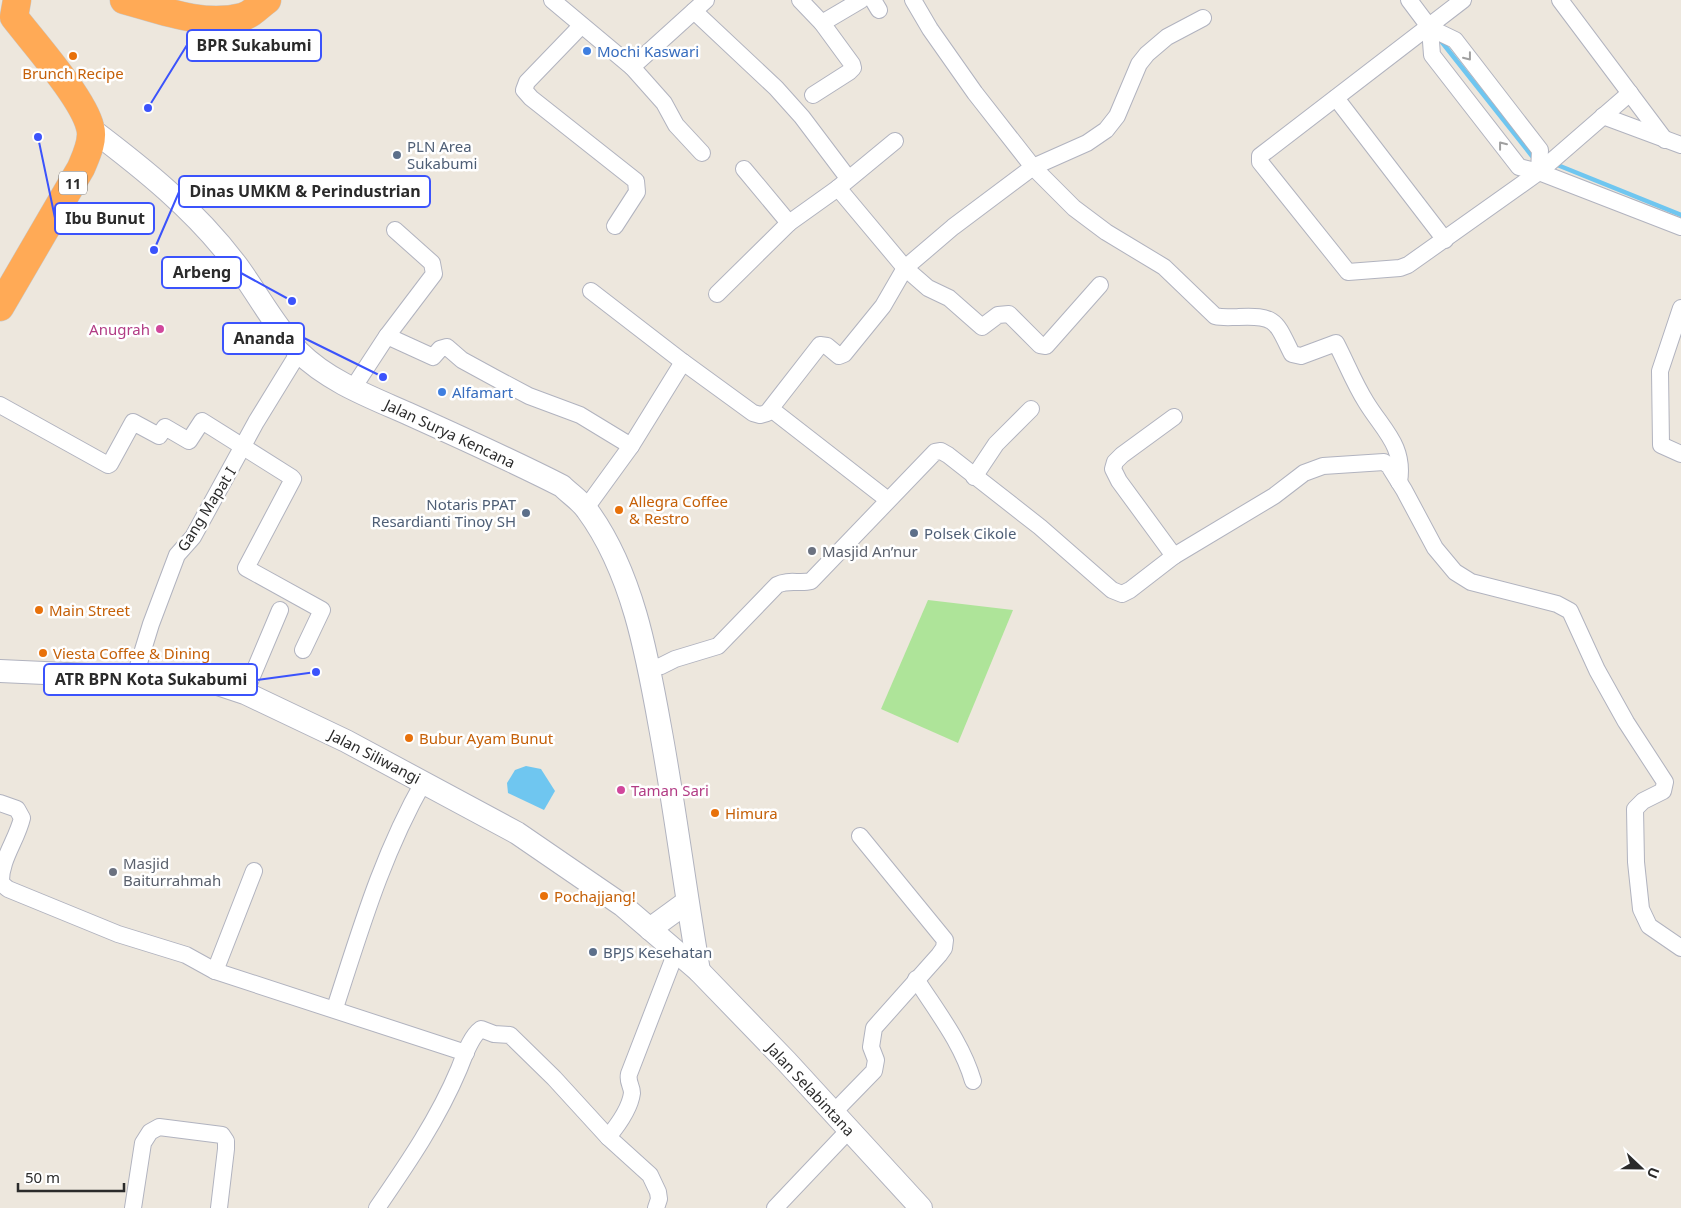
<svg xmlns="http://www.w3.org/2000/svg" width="1681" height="1208" font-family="'Noto Sans',sans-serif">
	<rect width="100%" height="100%" fill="#ede7dd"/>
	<polygon fill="#aee499" points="928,600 1013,610 958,743 881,709"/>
	<polygon fill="#6fc6f0" points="526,766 541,769 555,791 544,810 508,793 507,783 515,770"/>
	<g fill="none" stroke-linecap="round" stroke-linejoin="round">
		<g stroke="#6fc6f0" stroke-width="4.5">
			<polyline points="1441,41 1532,156"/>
			<polyline points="1555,164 1681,215"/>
		</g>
		<defs>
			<g id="street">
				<polyline points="552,0 632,67 706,0"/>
				<polyline points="800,0 822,23 852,64 853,68 849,72 813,95"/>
				<polyline points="873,0 879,10"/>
				<path d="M913,0L930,29L975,93L1033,167L1074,208L1106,232L1164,267L1215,316C1223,318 1230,317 1238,317C1277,315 1276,322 1292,354L1301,356L1336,343C1346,362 1354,383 1366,402C1383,430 1405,446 1399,482"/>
				<polyline points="1409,0 1430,28 1455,40 1540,150 1539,172"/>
				<polyline points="1463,0 1260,156 1260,162 1348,272 1400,268 1408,265 1539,172 1630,93"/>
				<polyline points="1560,0 1665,140"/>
				<polyline points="694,11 776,88 802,117 848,178"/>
				<polyline points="822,23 861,0"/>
				<polyline points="581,26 527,82 524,90 531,98 636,181 637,192 615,226"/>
				<polyline points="1430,28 1432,55 1519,167 1539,172 1681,227"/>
				<polyline points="632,67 664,103 676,125 702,153"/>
				<polyline points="1336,98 1445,240"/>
				<polyline points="1603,116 1681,145"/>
				<polyline points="744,169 789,223"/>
				<polyline points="838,188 905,268 928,288 949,298 982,327 998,315 1009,314 1040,345 1046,346 1100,285"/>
				<polyline points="591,291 683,362"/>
				<polyline points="717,294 789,223 838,188 895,141"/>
				<polyline points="1681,308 1660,371 1661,445 1681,454"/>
				<polyline points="387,336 433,357 440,349 447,347 462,360 495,378 529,396 580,415 631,446"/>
				<polyline points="353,388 387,336 434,274 432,263 395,230"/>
				<polyline points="0,405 108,465 110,464 133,422 159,436 165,427 189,441 202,421 291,477 293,479 246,568 322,610 303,650"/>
				<polyline points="771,409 888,500"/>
				<polyline points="1174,417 1122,455 1115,462 1113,469 1119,481 1174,556"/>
				<polyline points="974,477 996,444 1031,409"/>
				<polyline points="586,508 631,446 683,362 753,413 760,415 767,413 820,345 827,346 839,356 844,354 883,306 905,268 953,227 1033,167 1087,143 1106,130 1117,116 1139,64 1147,54 1167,37 1203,18"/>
				<path d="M649,668L661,666L675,659L718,646L777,585C788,579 800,584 811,581L935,452L941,451L948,455L1040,527L1112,590L1122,594L1130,590L1174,556L1274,496L1304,473L1323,466L1384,462L1389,466L1404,490L1435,548L1455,572L1471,582L1557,604L1570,611L1597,670L1626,722L1665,782L1663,791L1643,801L1635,809L1636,862L1641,909L1649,926L1681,948"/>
				<polyline points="135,676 151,624 177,555 193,537 256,422 299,352"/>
				<polyline points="245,693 280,610"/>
				<path d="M0,803L17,809L22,818C17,840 0,860 1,883L8,889L118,934L186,955L215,971L466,1053"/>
				<polyline points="215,971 254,871"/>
				<path d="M916,979C937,1012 962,1043 973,1081"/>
				<path d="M335,1008C361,928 382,855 424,781"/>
				<polyline points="834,1112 874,1071 876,1060 871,1047 874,1028 939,955 944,948 945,940 860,836"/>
				<path d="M608,1137C618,1125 630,1109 632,1093C632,1086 627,1082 629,1074L676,952"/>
				<polyline points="133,1208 143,1143 150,1132 159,1127 222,1135 226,1141 226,1149 219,1208"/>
				<path d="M377,1208C408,1163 438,1119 459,1069C464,1057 470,1037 481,1029L494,1034L510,1035L554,1078L608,1137L650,1175L658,1192L659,1199L656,1208"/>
				<polyline points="775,1208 849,1130"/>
			</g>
			<g id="secondary">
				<path d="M91,129C144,169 195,210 235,263C257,292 274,326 299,352C329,382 373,398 411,415C462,438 513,461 562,486C570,494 581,501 587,510C632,571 647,654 660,727C675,808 685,890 699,971"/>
				<polyline points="0,671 176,679 218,684 245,693 346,741 517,833 622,905 699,971 787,1062 921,1208"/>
				<polyline points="650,929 687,902"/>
			</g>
			<g id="highway">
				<path d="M124,0C161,10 203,27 242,17C251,15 260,5 267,0"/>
				<path d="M0,307L81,168C86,156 94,140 90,127C83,98 34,43 14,17L17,0"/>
			</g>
		</defs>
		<use href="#street" stroke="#b1b3bf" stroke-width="18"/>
		<use href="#secondary" stroke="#b1b3bf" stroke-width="24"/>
		<use href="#highway" stroke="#c8c8c8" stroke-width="29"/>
		<use href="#street" stroke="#fff" stroke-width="16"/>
		<use href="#secondary" stroke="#fff" stroke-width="22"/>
		<use href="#highway" stroke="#ffaa56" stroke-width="28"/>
	</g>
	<defs><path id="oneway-chevron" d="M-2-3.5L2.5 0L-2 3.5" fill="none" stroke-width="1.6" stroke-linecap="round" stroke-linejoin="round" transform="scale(1.25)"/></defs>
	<g stroke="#a0a0a0">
		<use href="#oneway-chevron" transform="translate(1468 57) rotate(52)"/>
		<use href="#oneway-chevron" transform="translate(1502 145) rotate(-128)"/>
	</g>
	<g fill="#3f7fe0" stroke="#fff" stroke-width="2">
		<circle cx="587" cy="51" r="5"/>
		<circle cx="442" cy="392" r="5"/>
	</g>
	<g fill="#e8710a" stroke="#fff" stroke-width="2">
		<circle cx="73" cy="56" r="5"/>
		<circle cx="619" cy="510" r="5"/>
		<circle cx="39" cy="610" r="5"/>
		<circle cx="43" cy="653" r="5"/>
		<circle cx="409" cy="738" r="5"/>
		<circle cx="715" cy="813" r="5"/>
		<circle cx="544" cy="896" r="5"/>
	</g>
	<g fill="#5c6f8a" stroke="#fff" stroke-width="2">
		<circle cx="397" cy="155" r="5"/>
		<circle cx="526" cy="513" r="5"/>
		<circle cx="914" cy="533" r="5"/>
		<circle cx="593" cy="952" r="5"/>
	</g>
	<g fill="#d1479c" stroke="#fff" stroke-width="2">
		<circle cx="160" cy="329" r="5"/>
		<circle cx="621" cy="790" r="5"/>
	</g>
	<g fill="#6b7280" stroke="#fff" stroke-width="2">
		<circle cx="812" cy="551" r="5"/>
		<circle cx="113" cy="872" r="5"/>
	</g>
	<g text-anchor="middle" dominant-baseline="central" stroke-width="5" stroke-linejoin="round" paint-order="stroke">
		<rect fill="#fff" stroke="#6b6b6b" stroke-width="1" x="59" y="171.5" width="28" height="23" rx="4"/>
		<g font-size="14" font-weight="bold" fill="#2b2b2b">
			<text x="73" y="183">11</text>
		</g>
		<g font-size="15" fill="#366cbe" stroke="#fff" text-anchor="start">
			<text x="597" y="51">Mochi Kaswari</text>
			<text x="452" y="392">Alfamart</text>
		</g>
		<g font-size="15" fill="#c56008" stroke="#fff" text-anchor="start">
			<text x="73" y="73" text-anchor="middle">Brunch Recipe</text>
			<text x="629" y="501">Allegra Coffee<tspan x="629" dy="17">&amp; Restro</tspan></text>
			<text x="49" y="610">Main Street</text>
			<text x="53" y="653">Viesta Coffee &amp; Dining</text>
			<text x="419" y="738">Bubur Ayam Bunut</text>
			<text x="725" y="813">Himura</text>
			<text x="554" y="896">Pochajjang!</text>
		</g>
		<g font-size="15" fill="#4e5e75" stroke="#fff" text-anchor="start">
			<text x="407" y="146">PLN Area<tspan x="407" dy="17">Sukabumi</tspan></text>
			<text x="516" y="504" text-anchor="end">Notaris PPAT<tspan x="516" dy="17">Resardianti Tinoy SH</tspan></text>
			<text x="924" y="533">Polsek Cikole</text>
			<text x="603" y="952">BPJS Kesehatan</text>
		</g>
		<g font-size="15" fill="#b23c85" stroke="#fff" text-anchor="end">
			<text x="150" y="329">Anugrah</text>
			<text x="631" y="790" text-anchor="start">Taman Sari</text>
		</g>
		<g font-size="15" fill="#2b2b2b" stroke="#fff">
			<text transform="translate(450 433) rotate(25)">Jalan Surya Kencana</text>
			<text transform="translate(206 509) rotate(-58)">Gang Mapat I</text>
			<text transform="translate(375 756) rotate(27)">Jalan Siliwangi</text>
			<text transform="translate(811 1089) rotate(47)">Jalan Selabintana</text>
		</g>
		<g font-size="15" fill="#5b616d" stroke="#fff" text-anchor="start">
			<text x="822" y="551">Masjid An’nur</text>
			<text x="123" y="863">Masjid<tspan x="123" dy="17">Baiturrahmah</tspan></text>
		</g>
	</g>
	<path fill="none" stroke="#3b53fc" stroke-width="2" d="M148 108L187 45M154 250L179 192M38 137L55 218M292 301L241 273M383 377L304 338M316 672L257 680"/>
	<g fill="#3b53fc" stroke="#fff" stroke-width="2">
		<circle cx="148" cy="108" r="5"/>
		<circle cx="154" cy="250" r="5"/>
		<circle cx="38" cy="137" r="5"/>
		<circle cx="292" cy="301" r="5"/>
		<circle cx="383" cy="377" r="5"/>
		<circle cx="316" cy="672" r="5"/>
	</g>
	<g fill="#fff" stroke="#3b53fc" stroke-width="2">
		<rect x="187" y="30" width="134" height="31" rx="5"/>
		<rect x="179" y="176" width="251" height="31" rx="5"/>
		<rect x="55" y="203" width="99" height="31" rx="5"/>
		<rect x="162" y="257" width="79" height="31" rx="5"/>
		<rect x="223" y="323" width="81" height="31" rx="5"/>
		<rect x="44" y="664" width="213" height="31" rx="5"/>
	</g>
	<g font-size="16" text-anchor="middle" font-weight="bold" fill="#2b2b2b">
		<text x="254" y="51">BPR Sukabumi</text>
		<text x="305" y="197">Dinas UMKM &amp; Perindustrian</text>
		<text x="105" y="224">Ibu Bunut</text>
		<text x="202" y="278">Arbeng</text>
		<text x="264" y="344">Ananda</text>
		<text x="151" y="685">ATR BPN Kota Sukabumi</text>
	</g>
	<g transform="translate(1641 1168) rotate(112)" stroke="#ffffff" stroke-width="4" paint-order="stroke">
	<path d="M0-4L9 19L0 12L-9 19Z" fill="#2b2b2b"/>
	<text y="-8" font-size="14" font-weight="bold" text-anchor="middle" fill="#2b2b2b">U</text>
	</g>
	<path d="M18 1183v8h106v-8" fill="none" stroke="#2b2b2b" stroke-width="2.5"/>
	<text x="25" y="1183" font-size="15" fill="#2b2b2b" stroke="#ffffff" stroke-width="4" paint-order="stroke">50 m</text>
</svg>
